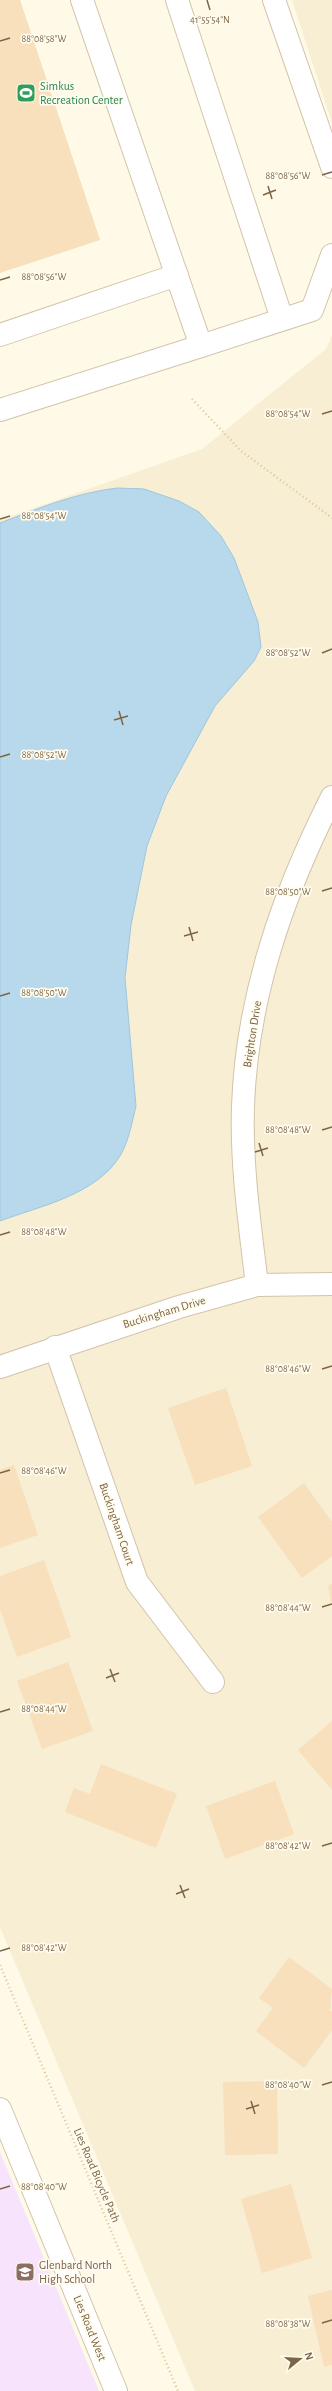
<svg xmlns="http://www.w3.org/2000/svg" width="332" height="2391" font-family="'Alegreya Sans',sans-serif">
	<rect width="100%" height="100%" fill="#fefae7"/>
	<g fill="#f7eed4">
		<polygon points="292,0 332,0 332,123"/>
		<polygon points="332,335 332,2391 195,2391 0,1927 0,520 202,449 326,349"/>
	</g>
	<polygon fill="#f7e3fb" points="0,2152 99,2391 0,2391"/>
	<path fill="#b8d9eb" stroke="#9dc6de" d="M117,488L144,489L179,501L199,512L221,536L234,558L258,622L261,647L254,661L215,706L166,796L147,846L131,925L125,978L136,1106C132,1122 129,1141 120,1156C96,1195 40,1206 0,1221V523C39,508 76,493 117,488Z"/>
	<g fill="#f7e0bb">
		<polygon points="0,0 20,0 100,240 0,273"/>
		<polygon points="226,1388 252,1466 195,1485 168,1408"/>
		<polygon points="14,1465 38,1535 0,1548 0,1470"/>
		<polygon points="304,1483 332,1522 332,1556 302,1578 258,1517"/>
		<polygon points="44,1560 71,1637 17,1657 0,1609 0,1576"/>
		<polygon points="332,1584 332,1602 331,1602 328,1585"/>
		<polygon points="68,1662 93,1731 42,1749 17,1681"/>
		<polygon points="332,1721 332,1790 298,1750"/>
		<polygon points="101,1764 177,1794 156,1848 65,1812 74,1788 90,1794"/>
		<polygon points="275,1781 294,1834 225,1859 206,1806"/>
		<polygon points="289,1957 332,1989 330,2010 332,2012 332,2030 304,2068 256,2031 273,2008 259,1998"/>
		<polygon points="277,2081 278,2154 225,2155 223,2082"/>
		<polygon points="291,2184 312,2258 262,2273 241,2199"/>
		<polygon points="332,2290 332,2365 324,2367 308,2296"/>
	</g>
	<g fill="none" stroke-linecap="round" stroke-linejoin="round">
		<defs>
			<g id="minor">
				<polyline points="177,0 282,319"/>
				<polyline points="274,0 332,167"/>
				<polyline points="0,335 177,275"/>
				<polyline points="201,346 312,310 332,255"/>
				<polyline points="0,410 201,346 82,0"/>
				<path d="M257,1285C250,1226 241,1166 243,1106C247,996 283,894 332,797"/>
				<polyline points="55,1347 137,1582 213,1682"/>
				<polyline points="0,1367 179,1307 257,1285 332,1284"/>
				<polyline points="0,2109 116,2391"/>
			</g>
		</defs>
		<use href="#minor" stroke="#d3c4aa" stroke-width="24"/>
		<g stroke="#ddc49d" stroke-width="2.5" stroke-dasharray="1 3" stroke-linecap="butt">
			<polyline points="192,399 241,451 332,518"/>
			<polyline points="0,1965 178,2391"/>
		</g>
		<use href="#minor" stroke="#fff" stroke-width="22"/>
	</g>
	<path fill="none" stroke="#7c6547" stroke-width="1.5" d="M207,0L210,10M0,41L10,38M322,175L332,172M268,186L272,199M263,195L276,190M0,280L10,277M322,414L332,411M0,519L10,516M322,653L332,649M119,711L123,725M114,720L128,716M0,757L10,754M322,891L332,888M189,927L193,941M184,936L198,932M0,996L10,993M322,1130L332,1127M259,1143L263,1156M255,1152L268,1148M0,1235L10,1232M322,1369L332,1366M0,1473L10,1470M322,1607L332,1604M110,1669L115,1682M106,1678L119,1673M0,1712L10,1709M322,1846L332,1843M180,1885L185,1898M176,1894L189,1889M0,1951L10,1948M322,2085L332,2082M251,2101L255,2114M246,2109L259,2105M0,2189L10,2186M322,2323L332,2320"/>
	<defs>
		<symbol id="stadium-square" viewBox="-11 -11 22 22"><rect x="-9" y="-9" width="18" height="18" rx="4" fill="#2e9e5b" stroke="#fffcef"/><path d="M0-5a6.5 5 0 1 0 0 10a6.5 5 0 1 0 0-10ZM-3.5-1.8h7v3.6h-7Z" fill="#fff"/></symbol>
		<symbol id="school-square" viewBox="-11 -11 22 22"><rect x="-9" y="-9" width="18" height="18" rx="4" fill="#8d6e63" stroke="#fffcef"/><path d="M0-5L7-2L0 1L-7-2ZM-4 1L0 2.5L4 1V4Q0 6-4 4Z" fill="#fff"/></symbol>
	</defs>
	<g fill-rule="evenodd">
		<use href="#stadium-square" x="15" y="82" width="22" height="22"/>
		<use href="#school-square" x="14" y="2261" width="22" height="22"/>
	</g>
	<g text-anchor="middle" dominant-baseline="central" stroke-width="3.5" stroke-linejoin="round" paint-order="stroke">
		<g font-size="12" fill="#27864d" stroke="#fffcef" text-anchor="start">
			<text x="40" y="86">Simkus<tspan x="40" dy="14">Recreation Center</tspan></text>
		</g>
		<g font-size="12" fill="#7c6547" stroke="#fffcef">
			<text transform="translate(252 1034) rotate(-81)">Brighton Drive</text>
			<text transform="translate(164 1312) rotate(-17)">Buckingham Drive</text>
			<text transform="translate(117 1524) rotate(71)">Buckingham Court</text>
			<text transform="translate(97 2175) rotate(67)">Lies Road Bicycle Path</text>
			<text transform="translate(90 2328) rotate(68)">Lies Road West</text>
		</g>
		<g font-size="12" fill="#785e54" stroke="#fffcef" text-anchor="start">
			<text x="39" y="2265">Glenbard North<tspan x="39" dy="14">High School</tspan></text>
		</g>
	</g>
	<g font-size="10" text-anchor="middle" fill="#7c6547" stroke="#fffcef" stroke-width="3.5" stroke-linejoin="round" paint-order="stroke">
		<text x="210" y="23">41°55'54"N</text>
		<text x="44" y="42">88°08'58"W</text>
		<text x="288" y="179">88°08'56"W</text>
		<text x="44" y="280">88°08'56"W</text>
		<text x="288" y="417">88°08'54"W</text>
		<text x="44" y="519">88°08'54"W</text>
		<text x="288" y="656">88°08'52"W</text>
		<text x="44" y="758">88°08'52"W</text>
		<text x="288" y="895">88°08'50"W</text>
		<text x="44" y="996">88°08'50"W</text>
		<text x="288" y="1133">88°08'48"W</text>
		<text x="44" y="1235">88°08'48"W</text>
		<text x="288" y="1372">88°08'46"W</text>
		<text x="44" y="1474">88°08'46"W</text>
		<text x="288" y="1611">88°08'44"W</text>
		<text x="44" y="1712">88°08'44"W</text>
		<text x="288" y="1849">88°08'42"W</text>
		<text x="44" y="1951">88°08'42"W</text>
		<text x="288" y="2088">88°08'40"W</text>
		<text x="44" y="2190">88°08'40"W</text>
		<text x="288" y="2327">88°08'38"W</text>
	</g>
	<g transform="translate(300 2359) rotate(72)" stroke="#fffcef" stroke-width="3" paint-order="stroke">
	<path d="M0-3L7 15L0 10L-7 15Z" fill="#7c6547"/>
	<text y="-6" font-size="11" font-weight="bold" text-anchor="middle" fill="#7c6547">N</text>
	</g>
</svg>
